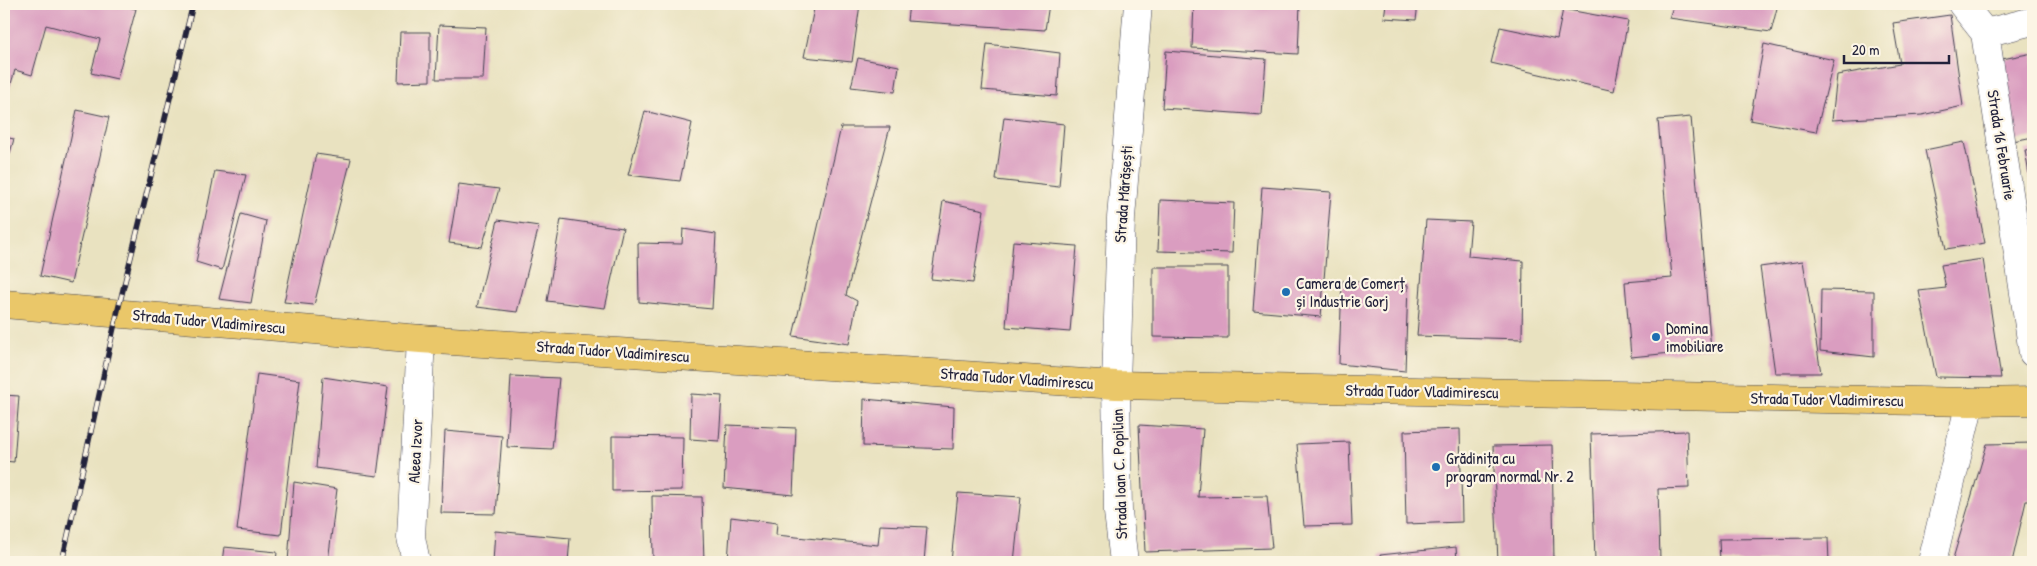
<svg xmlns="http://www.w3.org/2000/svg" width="2037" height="566" font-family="'Patrick Hand',sans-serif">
	<rect width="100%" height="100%" fill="#fcf5e5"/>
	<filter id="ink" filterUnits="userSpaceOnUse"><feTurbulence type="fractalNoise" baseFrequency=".02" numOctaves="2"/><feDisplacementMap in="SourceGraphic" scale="10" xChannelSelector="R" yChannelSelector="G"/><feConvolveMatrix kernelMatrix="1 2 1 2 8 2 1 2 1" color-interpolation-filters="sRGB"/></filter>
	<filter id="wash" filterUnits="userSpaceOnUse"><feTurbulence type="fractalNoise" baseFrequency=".0096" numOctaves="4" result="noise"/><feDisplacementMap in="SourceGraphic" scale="20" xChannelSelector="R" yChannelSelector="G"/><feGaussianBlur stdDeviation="1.12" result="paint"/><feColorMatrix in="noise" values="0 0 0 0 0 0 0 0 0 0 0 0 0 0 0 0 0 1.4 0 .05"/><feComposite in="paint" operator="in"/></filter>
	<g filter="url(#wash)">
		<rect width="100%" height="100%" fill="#e9e2c0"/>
		<g id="blocks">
			<g fill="#da9dc0">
				<polygon points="8,4 116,4 136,9 117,79 91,73 100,39 46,25 32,75 15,70 4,108 4,21"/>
				<polygon points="815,4 860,4 852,62 804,57"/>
				<polygon points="909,4 1049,4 1045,30 907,21"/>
				<polygon points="1194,4 1300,4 1298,54 1192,48"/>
				<polygon points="1386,4 1418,4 1416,20 1384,18"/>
				<polygon points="1674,4 1778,4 1771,32 1669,18"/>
				<polygon points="1563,9 1628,21 1614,91 1491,63 1500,27 1557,39"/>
				<polygon points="1950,15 1963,106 1922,115 1832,120 1837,75 1900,64 1893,23"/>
				<polygon points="439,25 486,27 483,79 436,79"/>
				<polygon points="400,32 430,32 430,81 398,82"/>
				<polygon points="987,44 1060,53 1057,96 982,90"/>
				<polygon points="1764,44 1834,60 1816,132 1750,120"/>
				<polygon points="1166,51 1266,59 1262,115 1162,108"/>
				<polygon points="2033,53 2033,137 2013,141 1997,60"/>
				<polygon points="858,58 899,66 895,92 851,87"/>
				<polygon points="77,110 109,117 71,283 40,276"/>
				<polygon points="645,111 692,123 680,181 628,175"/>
				<polygon points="1004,117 1064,124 1059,187 996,180"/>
				<polygon points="1691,117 1711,349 1631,357 1625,282 1672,278 1658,120"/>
				<polygon points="841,127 890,127 846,295 857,301 849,344 793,336"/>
				<polygon points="4,137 14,139 4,174"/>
				<polygon points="1964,142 1985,243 1946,249 1925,150"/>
				<polygon points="2033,149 2033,193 2032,193 2025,150"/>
				<polygon points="316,154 351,159 314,305 284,302"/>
				<polygon points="215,171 246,175 222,270 196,262"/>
				<polygon points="459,184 499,189 482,247 449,243"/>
				<polygon points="1262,187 1331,192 1321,317 1253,311"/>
				<polygon points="1160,200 1234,203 1232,253 1158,251"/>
				<polygon points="943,201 984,210 973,283 931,279"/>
				<polygon points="241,214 266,221 251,303 219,299"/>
				<polygon points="561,219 623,228 605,308 547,301"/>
				<polygon points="498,220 539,226 517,312 477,307"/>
				<polygon points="1426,220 1471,222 1468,256 1523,261 1522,339 1417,336"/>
				<polygon points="683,229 716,234 712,309 639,302 638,243 682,244"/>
				<polygon points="1013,241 1077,246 1070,332 1006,327"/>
				<polygon points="1983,259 2001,378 1936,377 1919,291 1946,288 1941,265"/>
				<polygon points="1803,261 1821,373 1775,373 1760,267"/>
				<polygon points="1153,267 1228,267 1228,338 1153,337"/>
				<polygon points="1342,281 1408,285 1405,371 1339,364"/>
				<polygon points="1821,290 1874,291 1874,357 1820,351"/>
				<polygon points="257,374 300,380 281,535 237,530"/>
				<polygon points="511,376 559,378 552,449 507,447"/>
				<polygon points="323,377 388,387 377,476 316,468"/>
				<polygon points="691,394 722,396 719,441 690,439"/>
				<polygon points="4,395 19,396 14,462 4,461"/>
				<polygon points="864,399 954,407 953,449 863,446"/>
				<polygon points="727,425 796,428 793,495 724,488"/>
				<polygon points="1139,425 1203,429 1198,497 1267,496 1272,548 1145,552"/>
				<polygon points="1460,429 1462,522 1406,524 1404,431"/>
				<polygon points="445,431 502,436 496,514 441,513"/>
				<polygon points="1687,431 1689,488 1658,489 1660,559 1595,561 1591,434"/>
				<polygon points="612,436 683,437 682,490 612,491"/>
				<polygon points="1349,442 1352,525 1304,526 1297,444"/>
				<polygon points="2033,443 2033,501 2026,501 2012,562 1952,562 1987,444"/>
				<polygon points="1552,445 1554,562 1498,562 1493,446"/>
				<polygon points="294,482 337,489 328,562 288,562"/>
				<polygon points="958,493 1021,497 1014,562 951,562"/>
				<polygon points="652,496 702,497 704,562 653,562"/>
				<polygon points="731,517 777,523 776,535 878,545 880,525 927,527 924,562 728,562"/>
				<polygon points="495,531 570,538 568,562 493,562"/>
				<polygon points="1828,538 1829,562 1720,562 1719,539"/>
				<polygon points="224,547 277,552 276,562 222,562"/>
				<polygon points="1456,547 1457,562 1381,562 1380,555"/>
			</g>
		</g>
	</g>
	<g filter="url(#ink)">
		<use href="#blocks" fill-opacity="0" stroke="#403f4f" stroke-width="1"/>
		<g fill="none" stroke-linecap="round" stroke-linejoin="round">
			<defs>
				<g id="minor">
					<polyline points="1962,4 1985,33 2033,353"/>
					<polyline points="1985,33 2033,21"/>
					<polyline points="416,562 411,537 421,339"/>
					<polyline points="1124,562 1118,512 1116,385 1121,218 1138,4"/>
					<polyline points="1932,562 1970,402"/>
				</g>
				<polyline id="major" points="4,304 421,339 1116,385 1970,402 2033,401"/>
			</defs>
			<use href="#minor" stroke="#403f4f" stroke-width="29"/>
			<use href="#major" stroke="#403f4f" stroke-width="29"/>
			<use href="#minor" stroke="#fff" stroke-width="28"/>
			<use href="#major" stroke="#eac769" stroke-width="28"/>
			<defs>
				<polyline id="rail" points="62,562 117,314 193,4"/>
			</defs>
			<use href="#rail" stroke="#22223b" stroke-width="5.5"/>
			<use href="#rail" stroke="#fcf5e5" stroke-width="4" stroke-dasharray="11" stroke-linecap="butt"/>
		</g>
	</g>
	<g fill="#1f6fb2" stroke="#fcf5e5" stroke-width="2">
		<circle cx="1286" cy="292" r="5"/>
		<circle cx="1656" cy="337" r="5"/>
		<circle cx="1436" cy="467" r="5"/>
	</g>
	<g text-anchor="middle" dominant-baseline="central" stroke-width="4.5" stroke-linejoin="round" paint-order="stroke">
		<g font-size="16" fill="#22223b" stroke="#fcf5e5">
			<text transform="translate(2002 145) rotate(81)">Strada 16 Februarie</text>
			<text transform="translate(1123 194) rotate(-86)">Strada Mărășești</text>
			<text transform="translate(209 321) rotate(5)">Strada Tudor Vladimirescu</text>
			<text transform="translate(613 351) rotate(4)">Strada Tudor Vladimirescu</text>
			<text transform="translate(1017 378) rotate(4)">Strada Tudor Vladimirescu</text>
			<text transform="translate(1422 391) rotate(1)">Strada Tudor Vladimirescu</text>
			<text transform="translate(1827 399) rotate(1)">Strada Tudor Vladimirescu</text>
			<text transform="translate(415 451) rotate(-87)">Aleea Izvor</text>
			<text transform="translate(1119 474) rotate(-92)">Strada Ioan C. Popilian</text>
		</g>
		<g font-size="16" fill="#22223b" stroke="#fcf5e5" text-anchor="start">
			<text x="1296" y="283">Camera de Comerț<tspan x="1296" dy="18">și Industrie Gorj</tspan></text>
			<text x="1666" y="328">Domina<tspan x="1666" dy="18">imobiliare</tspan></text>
			<text x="1446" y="458">Grădinița cu<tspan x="1446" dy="18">program normal Nr. 2</tspan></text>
		</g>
	</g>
	<rect width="2037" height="566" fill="none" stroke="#fcf5e5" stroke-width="20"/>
	<path d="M1844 55v8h105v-8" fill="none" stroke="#22223b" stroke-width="2.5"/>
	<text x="1852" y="55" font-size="15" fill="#22223b" stroke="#fcf5e5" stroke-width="4" paint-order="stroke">20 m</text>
</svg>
